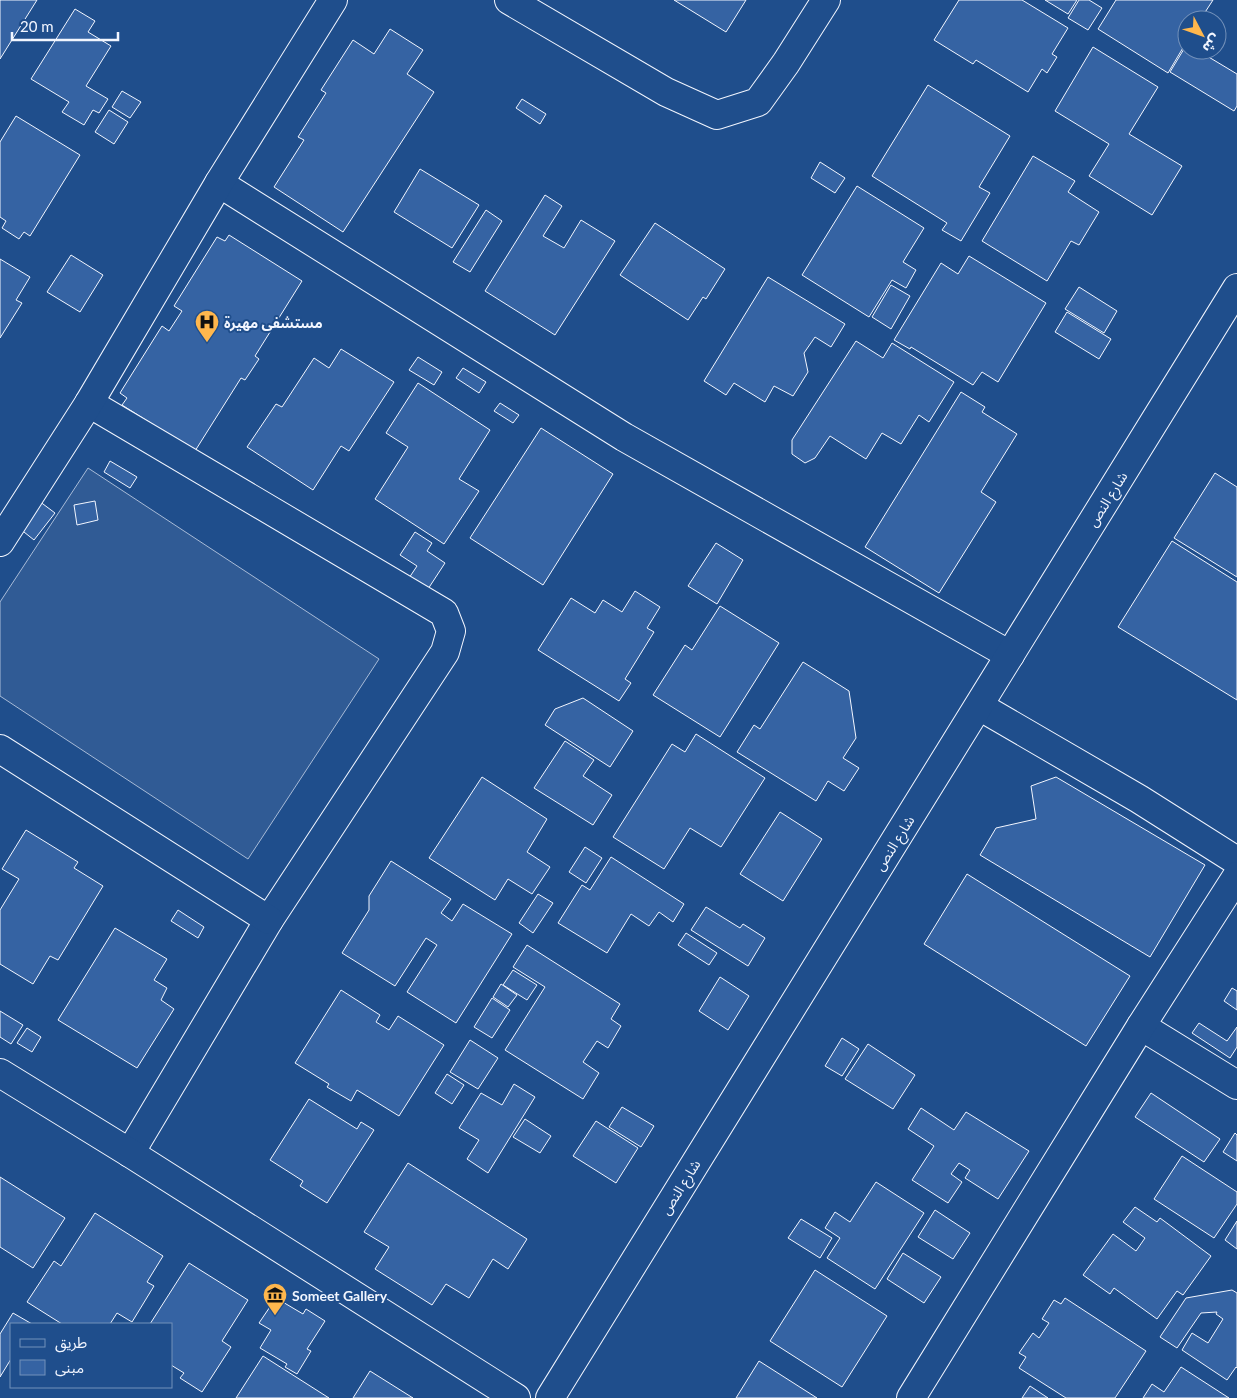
<svg xmlns="http://www.w3.org/2000/svg" width="1237" height="1398" font-family="Lato,'Noto Sans Arabic',sans-serif">
	<rect width="100%" height="100%" fill="#1f4e8c"/>
	<polygon fill="#305b95" stroke="#a8bbd7" points="88,468 379,659 248,859 0,696 0,602"/>
	<g fill="#3563a3" stroke="#f2f6ff">
		<polygon points="0,0 37,0 0,59"/>
		<polygon points="674,0 746,0 726,32"/>
		<polygon points="959,0 1022,0 1068,28 1052,54 1057,57 1047,73 1042,69 1028,92 976,60 973,64 934,40"/>
		<polygon points="1045,0 1077,0 1068,14"/>
		<polygon points="1079,0 1089,0 1102,8 1088,30 1068,18"/>
		<polygon points="1116,0 1213,0 1200,20 1187,20 1187,41 1168,73 1098,29"/>
		<polygon points="75,9 95,21 88,32 111,46 86,86 108,99 99,113 93,110 84,125 62,112 69,102 31,79"/>
		<polygon points="390,29 423,50 407,74 434,92 343,232 274,187 304,140 298,137 326,93 321,90 353,40 374,54"/>
		<polygon points="1187,44 1187,50 1197,50 1237,74 1237,106 1234,111 1170,72"/>
		<polygon points="1093,47 1158,87 1129,134 1182,166 1152,215 1089,176 1109,144 1055,111"/>
		<polygon points="928,85 1010,136 979,187 990,193 961,241 942,230 947,223 872,176"/>
		<polygon points="122,91 141,102 130,118 112,107"/>
		<polygon points="522,99 546,114 540,124 516,108"/>
		<polygon points="109,110 128,122 114,144 95,132"/>
		<polygon points="16,116 80,155 30,236 24,232 19,239 2,228 6,221 0,217 0,142"/>
		<polygon points="1033,156 1075,181 1068,192 1099,212 1079,245 1071,241 1047,281 982,241"/>
		<polygon points="820,162 845,178 835,193 811,178"/>
		<polygon points="420,169 479,205 452,248 394,212"/>
		<polygon points="857,186 924,228 903,262 916,270 906,288 892,280 869,317 802,275"/>
		<polygon points="545,195 562,206 543,236 564,248 581,220 615,241 555,335 485,291"/>
		<polygon points="486,210 502,221 470,272 453,262"/>
		<polygon points="655,223 725,269 706,299 703,297 688,320 620,275"/>
		<polygon points="229,235 302,281 255,356 259,359 245,380 241,378 195,451 122,405 127,398 120,393 162,326 169,331 182,311 174,306 217,237 225,241"/>
		<polygon points="71,255 103,275 80,312 47,292"/>
		<polygon points="969,256 1046,303 998,382 982,372 973,385 911,347 910,349 894,340 941,263 958,274"/>
		<polygon points="0,259 30,277 16,300 22,303 0,338"/>
		<polygon points="768,277 845,324 831,347 815,337 804,353 808,372 793,396 774,386 765,402 734,383 726,395 704,381"/>
		<polygon points="891,285 910,296 891,329 872,317"/>
		<polygon points="1079,287 1117,311 1104,333 1065,309"/>
		<polygon points="1067,312 1111,339 1099,359 1055,332"/>
		<polygon points="856,341 883,358 892,343 954,382 929,422 919,415 901,444 882,433 866,459 830,436 815,458 805,463 792,454 792,440"/>
		<polygon points="341,349 394,382 349,451 341,446 313,490 247,447 276,404 282,407 314,358 329,368"/>
		<polygon points="418,357 442,372 434,385 409,370"/>
		<polygon points="463,368 486,382 479,393 456,378"/>
		<polygon points="418,383 490,430 459,479 479,491 444,544 375,499 408,447 386,433"/>
		<polygon points="961,392 985,407 982,412 1017,434 981,492 996,502 939,593 865,547"/>
		<polygon points="500,403 519,415 513,423 494,411"/>
		<polygon points="541,428 613,474 543,585 470,538"/>
		<polygon points="110,461 137,477 130,488 104,472"/>
		<polygon points="1215,473 1237,487 1237,577 1174,538"/>
		<polygon points="39,501 55,513 34,540 19,528"/>
		<polygon points="95,501 98,520 77,525 74,505"/>
		<polygon points="415,532 432,543 427,551 445,563 428,589 409,578 417,566 400,555"/>
		<polygon points="1172,541 1237,582 1237,700 1118,627"/>
		<polygon points="716,543 743,560 717,604 688,586"/>
		<polygon points="635,591 660,607 647,628 654,632 625,679 631,683 619,701 538,650 571,598 595,613 603,600 622,612"/>
		<polygon points="720,606 779,643 720,737 653,695 685,645 692,650"/>
		<polygon points="803,662 849,691 856,738 843,758 859,768 844,791 828,781 816,801 737,752 754,725 760,729"/>
		<polygon points="583,698 633,731 610,767 545,725 555,709"/>
		<polygon points="696,734 765,778 721,847 690,828 664,869 613,837 672,744 685,752"/>
		<polygon points="565,741 594,760 583,776 612,795 593,825 534,788"/>
		<polygon points="482,777 547,819 527,852 550,867 532,894 508,879 495,900 429,858"/>
		<polygon points="1056,777 1205,865 1150,957 980,855 996,828 1036,819 1031,786"/>
		<polygon points="780,812 822,839 783,901 740,874"/>
		<polygon points="26,830 78,862 74,868 103,886 58,960 50,956 33,984 0,964 0,910 19,879 2,869"/>
		<polygon points="585,847 602,858 586,883 569,872"/>
		<polygon points="611,857 684,904 673,922 659,912 649,926 631,914 607,953 558,923 582,885 590,890"/>
		<polygon points="391,861 451,899 441,913 452,921 463,904 512,934 456,1023 407,992 437,945 426,938 395,986 342,953 369,910 369,896"/>
		<polygon points="967,874 1130,976 1086,1046 924,944"/>
		<polygon points="538,894 553,903 533,933 519,923"/>
		<polygon points="706,907 740,928 743,924 765,938 748,966 691,930"/>
		<polygon points="178,910 204,927 198,938 171,921"/>
		<polygon points="115,928 167,959 154,980 167,988 161,1000 174,1009 137,1068 58,1020"/>
		<polygon points="686,933 717,953 709,965 678,945"/>
		<polygon points="527,945 620,1004 611,1019 621,1026 608,1048 597,1041 583,1062 599,1073 583,1099 505,1050 545,987 513,967"/>
		<polygon points="513,970 537,985 527,1000 503,985"/>
		<polygon points="720,977 749,996 728,1030 699,1011"/>
		<polygon points="501,984 517,995 508,1007 493,997"/>
		<polygon points="1232,988 1237,991 1237,1010 1224,1001"/>
		<polygon points="341,990 380,1015 376,1022 389,1030 398,1016 444,1045 399,1116 357,1090 351,1101 327,1087 329,1084 295,1063"/>
		<polygon points="492,998 510,1010 492,1038 474,1027"/>
		<polygon points="0,1011 23,1025 11,1044 0,1037"/>
		<polygon points="1199,1023 1227,1041 1237,1027 1237,1047 1230,1058 1192,1033"/>
		<polygon points="27,1028 41,1037 32,1052 17,1043"/>
		<polygon points="842,1038 859,1049 842,1076 825,1066"/>
		<polygon points="470,1040 498,1058 478,1089 450,1072"/>
		<polygon points="868,1044 915,1075 893,1109 845,1079"/>
		<polygon points="447,1074 464,1085 452,1104 435,1093"/>
		<polygon points="514,1084 535,1097 488,1173 467,1159 479,1140 459,1128 481,1093 502,1105"/>
		<polygon points="1151,1093 1220,1139 1204,1162 1135,1117"/>
		<polygon points="309,1099 357,1129 361,1122 374,1130 327,1203 300,1186 303,1181 270,1160"/>
		<polygon points="622,1107 654,1126 641,1147 609,1127"/>
		<polygon points="921,1108 954,1130 966,1112 1029,1151 998,1199 965,1178 970,1170 959,1163 951,1174 962,1182 948,1203 912,1180 934,1146 908,1129"/>
		<polygon points="525,1119 551,1136 540,1153 513,1137"/>
		<polygon points="596,1121 638,1148 616,1183 573,1156"/>
		<polygon points="1235,1133 1237,1135 1237,1161 1223,1152"/>
		<polygon points="1182,1156 1237,1192 1237,1204 1214,1238 1154,1199"/>
		<polygon points="408,1163 527,1239 508,1269 493,1259 469,1298 446,1284 432,1305 375,1269 389,1247 364,1232"/>
		<polygon points="0,1177 65,1218 33,1268 0,1247"/>
		<polygon points="876,1182 924,1213 875,1289 827,1258 840,1238 825,1228 835,1212 850,1222"/>
		<polygon points="1135,1207 1157,1222 1160,1218 1211,1256 1183,1295 1177,1291 1157,1319 1114,1288 1110,1294 1083,1275 1113,1234 1136,1251 1145,1238 1123,1222"/>
		<polygon points="935,1210 970,1233 953,1259 918,1237"/>
		<polygon points="95,1213 163,1256 147,1282 154,1286 132,1322 117,1313 110,1324 62,1324 27,1302 54,1261 61,1266"/>
		<polygon points="801,1219 832,1238 820,1258 788,1238"/>
		<polygon points="1237,1221 1237,1249 1225,1240"/>
		<polygon points="903,1253 941,1277 924,1303 887,1279"/>
		<polygon points="189,1263 248,1300 222,1341 231,1347 202,1392 180,1378 184,1373 171,1365 171,1324 150,1324"/>
		<polygon points="815,1270 887,1316 842,1387 770,1341"/>
		<polygon points="1232,1290 1237,1293 1237,1368 1236,1367 1227,1380 1182,1350 1192,1333 1208,1343 1223,1319 1216,1314 1217,1312 1201,1313 1177,1348 1160,1337 1186,1298"/>
		<polygon points="276,1298 303,1314 306,1309 325,1321 307,1349 311,1351 297,1374 285,1367 287,1364 260,1348 271,1330 259,1323"/>
		<polygon points="1065,1298 1146,1351 1115,1398 1066,1398 1019,1368 1026,1357 1019,1353 1033,1333 1039,1338 1049,1323 1042,1319 1054,1300 1061,1304"/>
		<polygon points="13,1313 32,1324 11,1324 11,1359 0,1377 0,1334"/>
		<polygon points="263,1356 329,1398 236,1398"/>
		<polygon points="759,1361 817,1398 736,1398"/>
		<polygon points="1181,1367 1229,1398 1143,1398 1152,1384 1164,1392"/>
		<polygon points="370,1371 413,1398 353,1398"/>
		<polygon points="1030,1386 1048,1398 1022,1398"/>
	</g>
	<g fill="none" stroke-linecap="round" stroke-linejoin="round">
		<defs>
			<g id="minor">
				<polyline points="509,0 666,92 717,115 758,102 786,63 826,0"/>
				<polyline points="219,183 624,437 1010,655"/>
				<polyline points="89,403 444,613 451,631 445,652 269,920 130,1153"/>
				<polyline points="0,542 89,403 219,183 333,0"/>
				<polyline points="979,706 1139,799 1237,861"/>
				<polyline points="0,749 269,920"/>
				<polyline points="1141,1026 1237,1085"/>
				<polyline points="0,1073 130,1153 516,1398"/>
				<polyline points="550,1398 1237,288"/>
				<polyline points="911,1398 1141,1026 1237,876"/>
			</g>
		</defs>
		<use href="#minor" stroke="#f2f6ff" stroke-width="30"/>
		<use href="#minor" stroke="#1f4e8c" stroke-width="28"/>
	</g>
	<defs>
		<symbol id="hospital-pin" viewBox="-11 -11 22 30"><path d="M0 17L-7.5 6A9.5 9.5 0 1 1 7.5 6Z" fill="#ffb74d" stroke="#1f4e8c"/><path d="M-5-5h3v3.5h4V-5h3V5h-3V1.5h-4V5h-3Z" fill="#111"/></symbol>
		<symbol id="museum-pin" viewBox="-11 -11 22 30"><path d="M0 17L-7.5 6A9.5 9.5 0 1 1 7.5 6Z" fill="#ffb74d" stroke="#1f4e8c"/><path d="M0-6L6-3V-2H-6V-3ZM-5-1h2V3h-2ZM-1-1h2V3h-2ZM3-1h2V3H3ZM-6 4H6V6H-6Z" fill="#111"/></symbol>
	</defs>
	<g fill-rule="evenodd">
		<use href="#hospital-pin" x="193" y="308" width="28" height="38"/>
		<use href="#museum-pin" x="261" y="1281" width="28" height="38"/>
	</g>
	<g text-anchor="middle" dominant-baseline="central" stroke-width="4" stroke-linejoin="round" paint-order="stroke">
		<g font-size="14" font-weight="bold" fill="#f2f6ff" stroke="#1f4e8c" text-anchor="start">
			<text x="224" y="322">مستشفى مهيرة</text>
			<text x="292" y="1295">Someet Gallery</text>
		</g>
		<g font-size="14" fill="#f2f6ff" stroke="#1f4e8c">
			<text transform="translate(1107 499) rotate(-58)">شارع النص</text>
			<text transform="translate(894 843) rotate(-58)">شارع النص</text>
			<text transform="translate(680 1187) rotate(-58)">شارع النص</text>
		</g>
	</g>
	<rect x="10" y="1323" width="162" height="65" fill="#1f4e8c" stroke="#7391ba"/>
	<rect x="20" y="1339" width="25" height="8" fill="#1f4e8c" stroke="#7391ba"/>
	<text x="55" y="1348" font-size="15" fill="#f2f6ff">طريق</text>
	<rect x="20" y="1360" width="25" height="15" fill="#3563a3" stroke="#7391ba"/>
	<text x="55" y="1373" font-size="15" fill="#f2f6ff">مبنى</text>
	<g transform="translate(1202 35) rotate(131)"><circle r="24" fill="#1f4e8c" stroke="#7391ba"/>
	<path d="M0-4L9 19L0 12L-9 19Z" fill="#ffb74d"/>
	<text y="-8" font-size="14" font-weight="bold" text-anchor="middle" fill="#f2f6ff">ش</text>
	</g>
	<path d="M12 32v8h106v-8" fill="none" stroke="#f2f6ff" stroke-width="2.5"/>
	<text x="20" y="32" font-size="15" fill="#f2f6ff" stroke="#1f4e8c" stroke-width="4" paint-order="stroke">20 m</text>
</svg>
